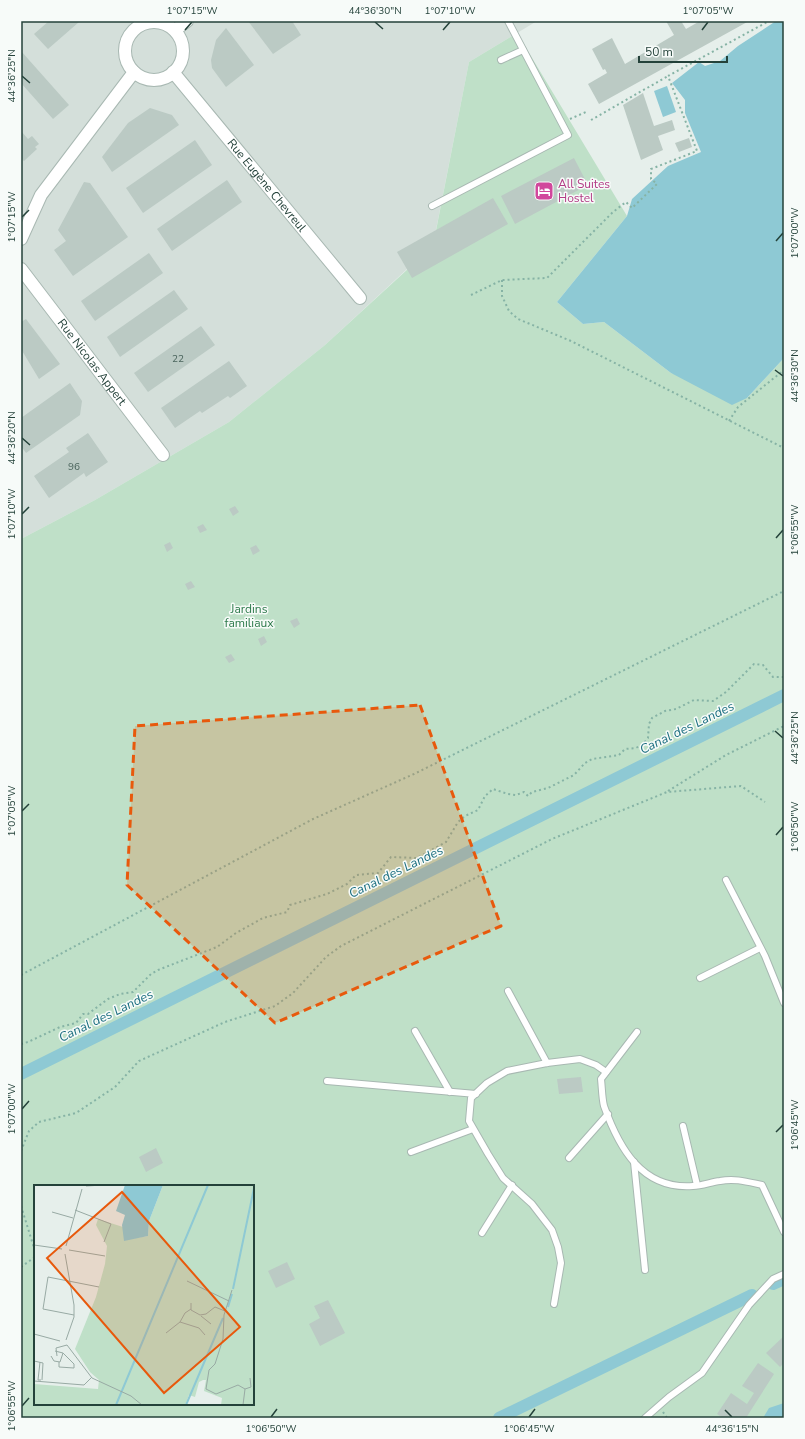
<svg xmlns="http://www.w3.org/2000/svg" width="805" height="1439" font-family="'Nunito Sans',sans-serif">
	<rect width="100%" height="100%" fill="#e6efeb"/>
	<polygon fill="#d4dfda" points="21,21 537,21 469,62 433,245 325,345 229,422 95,500 21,539"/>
	<path fill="#bfe0c8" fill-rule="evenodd" d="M517,33L627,216L557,302L583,324L604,322L671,373L747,398L784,358V1418H21V539L95,500L229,422L325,345L433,246L469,62ZM35,1186H253V1404H35Z"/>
	<g fill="#8ec9d4">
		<polygon points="776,21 784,21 784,358 747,398 732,405 671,373 604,322 583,324 557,302 627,216 632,199 668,166 701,152 685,113 685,100 672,83 699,62 705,66 720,61 738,46"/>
		<polygon points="667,86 676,112 663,117 654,91"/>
		<polygon points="784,1403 784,1418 763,1418 769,1408"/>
	</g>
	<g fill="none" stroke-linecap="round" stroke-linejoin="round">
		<g stroke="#8ec9d4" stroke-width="12">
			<polyline points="21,1074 784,695"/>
			<polyline points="773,1284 784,1279"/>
			<polyline points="499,1418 752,1295"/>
		</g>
	</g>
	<g fill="#bbcac4">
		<polygon points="49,21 78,21 79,22 48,49 34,34"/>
		<polygon points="248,21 292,21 301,35 273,54"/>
		<polygon points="666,21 681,21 686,29 700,21 749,21 599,104 588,84 607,73 605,69 603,70 592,49 612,38 625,64 674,35"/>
		<polygon points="226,28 254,65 226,87 212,68 211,60 216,40"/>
		<polygon points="21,51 69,105 53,119 21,83"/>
		<polygon points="643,93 654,126 672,120 675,130 658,136 663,150 641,160 623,105"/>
		<polygon points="150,108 172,115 179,125 112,172 102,157 128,123"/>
		<polygon points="21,131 28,139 32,136 39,144 35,147 37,149 24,161 21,158"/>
		<polygon points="689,138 692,147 679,152 675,143"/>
		<polygon points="195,140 212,165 143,213 126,188"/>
		<polygon points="574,158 588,185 515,224 501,196"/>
		<polygon points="227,180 242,202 172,251 157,229"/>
		<polygon points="84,182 90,183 128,237 73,276 54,250 66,241 58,230"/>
		<polygon points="493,198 508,224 412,278 397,252"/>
		<polygon points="149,253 163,273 95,321 81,301"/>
		<polygon points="174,290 188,309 120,357 107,337"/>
		<polygon points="26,319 60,364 39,379 21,349 21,322"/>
		<polygon points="201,326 215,345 148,392 134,373"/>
		<polygon points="229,361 247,386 230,398 228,396 202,413 200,411 175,428 161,408"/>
		<polygon points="70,383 82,401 80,415 26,453 21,446 21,418"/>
		<polygon points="88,433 108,462 86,477 84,473 49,498 34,476 69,452 66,448"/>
		<polygon points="235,506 239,512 233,516 229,509"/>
		<polygon points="203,524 207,530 200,533 197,527"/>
		<polygon points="170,542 173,548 167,552 164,545"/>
		<polygon points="256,545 260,551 253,555 250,548"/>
		<polygon points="191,581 195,587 188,590 185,584"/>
		<polygon points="297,618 300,624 294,628 290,621"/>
		<polygon points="264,636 267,642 261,646 258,639"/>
		<polygon points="231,654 235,660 229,663 225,657"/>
		<polygon points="581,1077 583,1092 559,1094 557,1079"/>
		<polygon points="156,1148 163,1163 146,1172 139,1157"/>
		<polygon points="287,1262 295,1279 276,1288 268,1271"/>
		<polygon points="328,1300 345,1333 320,1346 309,1324 320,1318 314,1306"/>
		<polygon points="784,1336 784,1363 780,1367 766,1353"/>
		<polygon points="758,1363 774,1374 746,1418 723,1418 717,1414 731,1393 747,1404 754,1393 742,1386"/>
	</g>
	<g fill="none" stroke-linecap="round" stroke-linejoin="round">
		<defs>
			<g id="lane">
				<polyline points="501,60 523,50"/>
				<polyline points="432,206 568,135 508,21"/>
				<polyline points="726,880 765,956 784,1003"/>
				<polyline points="700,978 760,948"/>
				<polyline points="508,991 547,1063"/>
				<polyline points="415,1031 450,1092"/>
				<path d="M637,1032L601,1079C602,1088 602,1098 604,1106C619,1148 642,1190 693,1186C702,1186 711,1182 720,1181C735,1178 748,1182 762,1185L784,1232"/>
				<polyline points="327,1081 476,1094"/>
				<polyline points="683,1126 697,1185"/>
				<polyline points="411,1152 473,1129"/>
				<polyline points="569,1158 608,1114"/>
				<polyline points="634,1162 645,1270"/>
				<polyline points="482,1233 512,1185"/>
				<polyline points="554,1304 561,1263 558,1247 552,1230 532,1204 503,1178 488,1154 469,1121 471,1098 487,1083 507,1071 547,1063 580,1059 596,1065 606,1072"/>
				<polyline points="645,1418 669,1397 702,1373 749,1305 773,1279 784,1274"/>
			</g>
			<g id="street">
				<circle cx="154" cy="51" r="29"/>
				<polyline points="175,30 187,21"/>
				<path id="s1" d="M173,72L360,298"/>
				<polyline points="21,239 41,195 134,72"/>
				<path id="s2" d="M21,269L163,455"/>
			</g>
		</defs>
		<use href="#lane" stroke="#a8b8b2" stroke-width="8"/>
		<use href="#street" stroke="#a8b8b2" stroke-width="14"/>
		<g stroke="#86b3a5" stroke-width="2" stroke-dasharray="2 3" stroke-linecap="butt">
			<polyline points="570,119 586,112"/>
			<polyline points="591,120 668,76"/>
			<polyline points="502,280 502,296 509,311 518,319 571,341 784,448"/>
			<polyline points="471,295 502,280 547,278 613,212 626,202 632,208 657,184 651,179 651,169 697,151 668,76 769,21"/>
			<polyline points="729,421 738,407 784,370"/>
			<polyline points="668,791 726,755 784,726"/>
			<polyline points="21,975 313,819 414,774 784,591"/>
			<polyline points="21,1044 28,1042 60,1027 76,1023 83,1014 88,1014 108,999 120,994 133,992 151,974 158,970 217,947 236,933 263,918 287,912 290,905 327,894 347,884 356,875 378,873 391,857 417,858 446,842 458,822 465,816 478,810 485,796 493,789 508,794 516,795 524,792 528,796 532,792 548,788 574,775 585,763 592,759 619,755 625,749 636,748 643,744 648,738 649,724 652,718 665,711 676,709 694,700 713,701 726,692 754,664 763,665 773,677 784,677"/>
			<polyline points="21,1151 29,1131 39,1122 76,1113 115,1087 139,1061 225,1022 275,1006 293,993 326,957 341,946 552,839 667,792 741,786 765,802"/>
			<polyline points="21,1206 35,1251"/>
			<polyline points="21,1267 35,1257"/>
			<polyline points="663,1412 667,1418"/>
		</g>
		<use href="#lane" stroke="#fff" stroke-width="6"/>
		<use href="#street" stroke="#fff" stroke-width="12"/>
	</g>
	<path fill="#e8590c" fill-opacity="0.2" stroke="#e8590c" stroke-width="3" stroke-dasharray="8 5" stroke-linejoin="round" d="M420,705L501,926L275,1023L127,885L135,726Z"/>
	<path fill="none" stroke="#24423a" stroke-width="1.5" d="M375,22L383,29M185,30L192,22M443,30L450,22M702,30L708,22M22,76L30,83M22,217L29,210M776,241L783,233M775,370L783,376M22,438L30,445M22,514L29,507M776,538L783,530M775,731L783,738M22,811L29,804M776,835L783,827M22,1109L29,1101M776,1132L783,1125M22,1406L29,1398M725,1410L732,1417M271,1417L277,1409M529,1417L535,1409"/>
	<defs>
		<symbol id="hotel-square" viewBox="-11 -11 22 22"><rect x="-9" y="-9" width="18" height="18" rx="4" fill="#d1479c" stroke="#f7fbf9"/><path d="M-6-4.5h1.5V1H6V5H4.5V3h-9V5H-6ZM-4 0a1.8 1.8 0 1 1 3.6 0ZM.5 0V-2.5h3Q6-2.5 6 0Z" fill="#fff"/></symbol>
	</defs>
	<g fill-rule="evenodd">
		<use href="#hotel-square" x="533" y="180" width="22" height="22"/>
	</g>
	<g text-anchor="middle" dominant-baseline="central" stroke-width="3" stroke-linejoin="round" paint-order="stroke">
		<g font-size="10" fill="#4a645c">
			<text x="178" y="359">22</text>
			<text x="74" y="467">96</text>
		</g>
		<g font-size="12" fill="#b23c85" stroke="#f7fbf9" text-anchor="start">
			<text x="558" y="184">All Suites<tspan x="558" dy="14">Hostel</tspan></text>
		</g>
		<g font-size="12" fill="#24423a" stroke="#f7fbf9">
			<text stroke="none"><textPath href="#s1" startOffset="147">Rue Eugène Chevreul</textPath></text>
			<text stroke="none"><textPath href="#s2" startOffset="117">Rue Nicolas Appert</textPath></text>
		</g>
		<g font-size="12" fill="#2d7a4b" stroke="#f7fbf9">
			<text x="249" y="609">Jardins<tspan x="249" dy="14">familiaux</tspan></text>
		</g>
		<g font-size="13" font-style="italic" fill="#1c6f80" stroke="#f7fbf9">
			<text transform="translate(687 728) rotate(-26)">Canal des Landes</text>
			<text transform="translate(396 872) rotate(-26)">Canal des Landes</text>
			<text transform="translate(106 1016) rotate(-26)">Canal des Landes</text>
		</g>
	</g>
	<g transform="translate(34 1185)">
		<rect width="220" height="220" fill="#e6efeb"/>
		<path d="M129,0H220V220H187L188,213L170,206L172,195H169L165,197L161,212L155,210L151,220H0V199L64,204L65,195L56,187L41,164L62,112L71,79L73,61L62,40L64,34L89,42L96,54L114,51L115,36Z" fill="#bfe0c8"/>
		<path d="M91,0H129L115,36L114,51L90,56L88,40L91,30L82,26Z" fill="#8ec9d4"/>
		<path fill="none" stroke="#8ec9d4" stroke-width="2" d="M199,104L220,3M194,122L198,109M82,220L174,0M152,220L189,133"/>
		<path fill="none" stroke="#98aaa4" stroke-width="1" d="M52,1L69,0M41,25L77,39L70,57M18,27L39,33M0,60L28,64M32,61L48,4M35,65L71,71M31,69L40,120V132L32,155M153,96L195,116M198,105L190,130L189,154L181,179L175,185L172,204L182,209L204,200L211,204L209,220M157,118V125L166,130L172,129L181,122L191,126M157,124L151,128L146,137L165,143L171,150M40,130L9,124L14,92L65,102M167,131L177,139M132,148L146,137M0,149L26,156M33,160L58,193L97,211L108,220M17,171L20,176L26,177L29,168L21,166M23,171L22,163L33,160M0,176L9,178L8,195M6,177L4,195H7M25,177V182L40,183V179L29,168M0,196L50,200L58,192M211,204L217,202L216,193"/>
		<path fill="#e8590c" fill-opacity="0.15" stroke="#e8590c" stroke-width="2" d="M88,7L206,142L130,208L13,73Z"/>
		<rect width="220" height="220" fill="none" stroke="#24423a" stroke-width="2"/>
	</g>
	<rect width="805" height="1439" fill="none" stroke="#f7fbf9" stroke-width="44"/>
	<path d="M639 56v6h88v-6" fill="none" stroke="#24423a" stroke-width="2"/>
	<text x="645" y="56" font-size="12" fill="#24423a" stroke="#f7fbf9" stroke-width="3" paint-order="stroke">50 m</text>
	<rect x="22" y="22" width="761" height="1395" fill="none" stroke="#24423a" stroke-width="1.5"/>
	<g font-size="10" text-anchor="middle" fill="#24423a">
		<text x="192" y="14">1°07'15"W</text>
		<text x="375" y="14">44°36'30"N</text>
		<text x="450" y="14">1°07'10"W</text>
		<text x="708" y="14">1°07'05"W</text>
		<text transform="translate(11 76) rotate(-90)" y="4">44°36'25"N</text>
		<text transform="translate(11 217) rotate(-90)" y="4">1°07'15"W</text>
		<text transform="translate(794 233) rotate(-90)" y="4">1°07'00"W</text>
		<text transform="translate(794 376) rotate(-90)" y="4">44°36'30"N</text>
		<text transform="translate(11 438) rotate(-90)" y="4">44°36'20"N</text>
		<text transform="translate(11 514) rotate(-90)" y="4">1°07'10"W</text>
		<text transform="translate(794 530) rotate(-90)" y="4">1°06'55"W</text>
		<text transform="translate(794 738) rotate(-90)" y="4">44°36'25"N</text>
		<text transform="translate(11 811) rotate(-90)" y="4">1°07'05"W</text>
		<text transform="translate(794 827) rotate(-90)" y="4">1°06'50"W</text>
		<text transform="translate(11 1109) rotate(-90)" y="4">1°07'00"W</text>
		<text transform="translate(794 1125) rotate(-90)" y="4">1°06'45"W</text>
		<text transform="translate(11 1406) rotate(-90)" y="4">1°06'55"W</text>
		<text x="271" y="1432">1°06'50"W</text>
		<text x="529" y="1432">1°06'45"W</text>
		<text x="732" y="1432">44°36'15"N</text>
	</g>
</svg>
